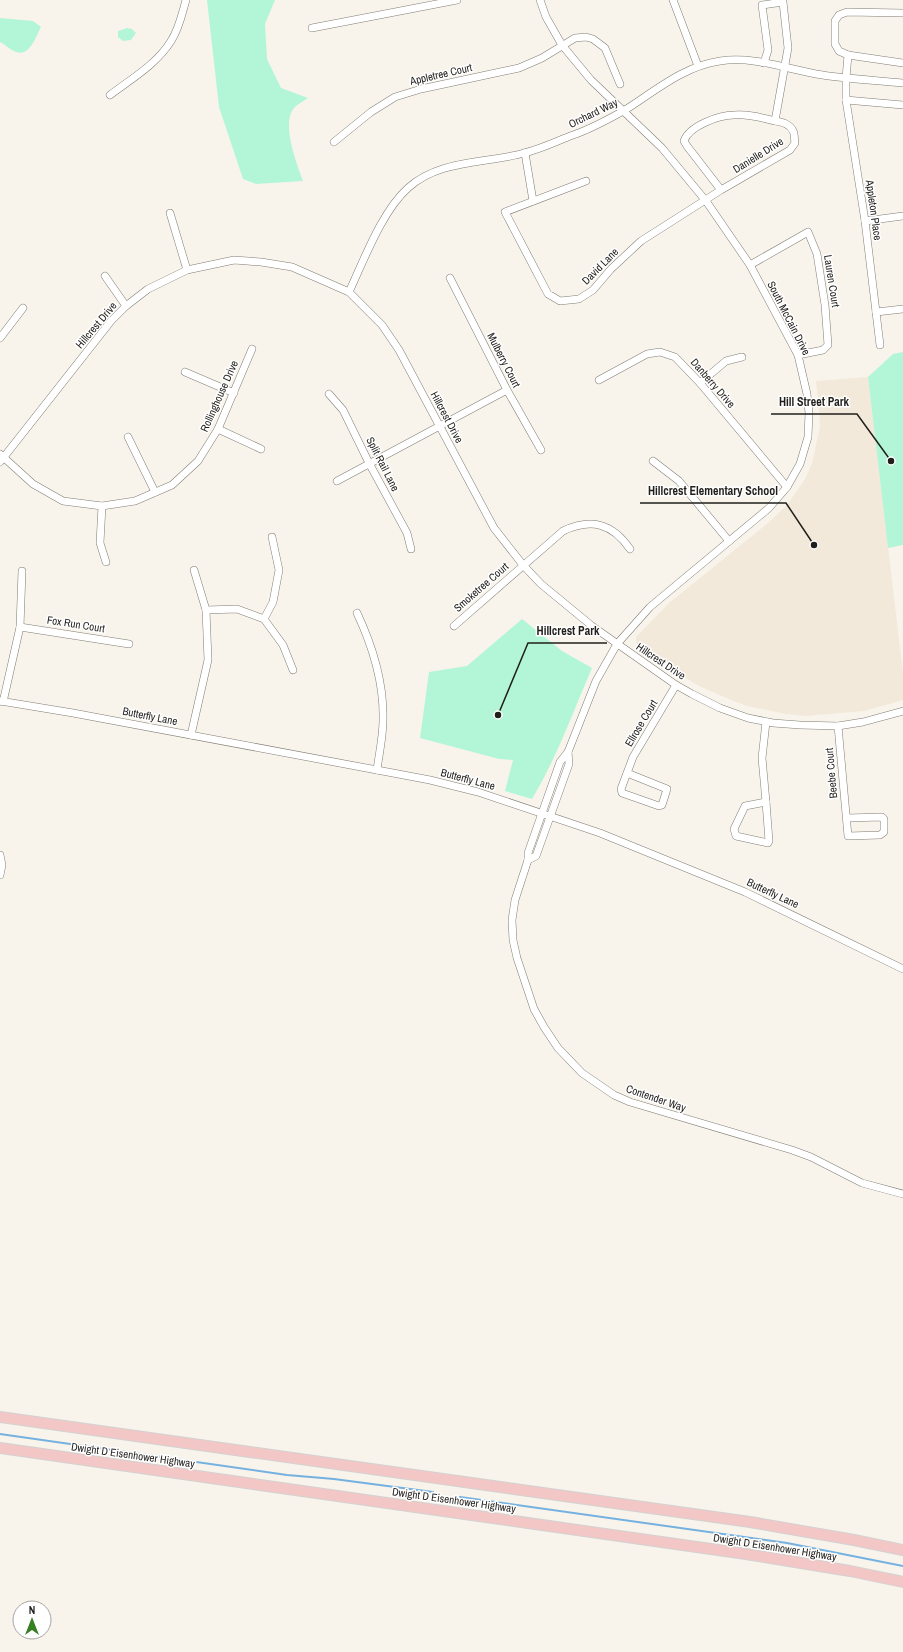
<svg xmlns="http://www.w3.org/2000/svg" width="903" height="1652" font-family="'Archivo Narrow',sans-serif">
	<rect width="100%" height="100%" fill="#f8f4eb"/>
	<polygon fill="#f2e9da" points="868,377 903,673 903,700 864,711 806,716 786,714 747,706 731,700 697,685 675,671 636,643 636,637 669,603 768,523 787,505 805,479 812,463 820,427 819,408 816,381"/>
	<g fill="#b3f6d7">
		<path d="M207,0H275L265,24L267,59L281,88L308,98C304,101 299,103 295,107C280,122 297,164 303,181L256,184L243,179L219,107Z"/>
		<path d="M0,18L33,21L41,27C36,36 30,57 16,52C10,50 6,45 0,42Z"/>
		<polygon points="127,28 132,29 136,33 131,40 123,41 118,37 118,31"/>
		<polygon points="903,352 903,545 888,548 868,377 893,354"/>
		<path d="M522,619L562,651L592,668C573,712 557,757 532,799L505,791L513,760L499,759L420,738L429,672L467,666Z"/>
	</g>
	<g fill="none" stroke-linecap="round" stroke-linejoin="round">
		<g stroke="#75b1e0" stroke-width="2">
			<polyline points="0,1434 287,1475 334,1479 433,1492"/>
			<polyline points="460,1497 787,1543 903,1566"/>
		</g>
		<defs>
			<g id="minor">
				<polyline points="540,0 546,17 562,45 591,80 662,148 706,201 750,265 798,355 807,394 809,413 808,437 800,464 787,487 769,508 650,607 617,644 596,681 568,752 560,762 528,853 528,860 515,900 512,920 513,940 517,958 534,1009 544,1027 558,1048 582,1073 614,1095 630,1102 792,1150 811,1157 862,1183 903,1194"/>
				<polyline points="673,0 698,66"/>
				<polyline points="312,28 457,0"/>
				<polyline points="848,55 839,51 835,44 835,21 839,15 847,12 903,13"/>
				<polyline points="764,63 768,50 762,5 783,2 788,48 775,121"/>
				<path d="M110,95C131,79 157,64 171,41C179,29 182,14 186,0"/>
				<polyline points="846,100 903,105"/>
				<polyline points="334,142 371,112 395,97 421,89 519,68 542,58 575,38 586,37 593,39 605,48 620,84"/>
				<polyline points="525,153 533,201"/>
				<path d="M586,181L505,212L548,294L560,301L579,299L593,290L611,269L641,241L721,190L790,150L795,143C794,139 795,134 793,131C789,122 779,122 771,120C759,117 747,114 734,115C719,115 689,126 684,141L687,146L721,190"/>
				<polyline points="170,213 187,270"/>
				<polyline points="865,221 903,216"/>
				<polyline points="750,265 808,232 817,254 825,305 828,345 823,350 798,355"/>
				<polyline points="105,276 126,306"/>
				<polyline points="450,278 507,390 541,450"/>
				<path d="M349,292C364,260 382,211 408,188C440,159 485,164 524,153C541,149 557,141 573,135C591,129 609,119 625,110C655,91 684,66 720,61C752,56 784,68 816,74C845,79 874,80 903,83"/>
				<polyline points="876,312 903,309"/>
				<polyline points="0,338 23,308"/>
				<polyline points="880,345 865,221 846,100 846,78 848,55 903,63"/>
				<polyline points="185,372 234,393"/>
				<polyline points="599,380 647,354 660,352 675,357 700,383 787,487"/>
				<polyline points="700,383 726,361 742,357"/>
				<polyline points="329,394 343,410 369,463 407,533 411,549"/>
				<polyline points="218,429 261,449"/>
				<polyline points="128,437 155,492"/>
				<polyline points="0,454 33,484 63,501 102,506 135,501 172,485 198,461 218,429 252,349"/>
				<polyline points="653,461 679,481 729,541"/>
				<polyline points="0,462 111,321 126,306 148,289 187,270 234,260 261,262 292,267 349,292 382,325 399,350 494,528 523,565 541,584 592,626 676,685 692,694 720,708 748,718 773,723 800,725 838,726 863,722 903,711"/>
				<polyline points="337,481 507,390"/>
				<polyline points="102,506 100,543 106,562"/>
				<polyline points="206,610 237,609 264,619 283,645 293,670"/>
				<path d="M357,613C373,647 384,683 383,720C383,737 379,754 377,770"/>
				<polyline points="264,619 273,602 279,570 272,537"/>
				<path d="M454,626L563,531C591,518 612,523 630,549"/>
				<polyline points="20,627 129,644"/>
				<polyline points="0,701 73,713 377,770 430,780 478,792 600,833 745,892 903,969"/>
				<polyline points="3,702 20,627 22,571"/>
				<polyline points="766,722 762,758 766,802"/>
				<polyline points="838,726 848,836 880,835 884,832 884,819 882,817 847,818"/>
				<polyline points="191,735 208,660 206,610 194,570"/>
				<polyline points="627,773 667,789 662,805 659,806 622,793 621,789 633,757 676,685"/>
				<polygon points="766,802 769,841 768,843 736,836 734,829 745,806"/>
				<polyline points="528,860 536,856 569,764 568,752"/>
				<polyline points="0,875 2,865 0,855"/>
			</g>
			<g id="highway">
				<polyline points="0,1417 750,1522 854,1540 903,1550"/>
				<polyline points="0,1448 746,1554 850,1571 903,1582"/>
			</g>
		</defs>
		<use href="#minor" stroke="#817d75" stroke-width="8"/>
		<use href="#highway" stroke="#d3d2d2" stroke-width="12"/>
		<use href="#minor" stroke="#fff" stroke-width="7"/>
		<use href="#highway" stroke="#f2c7c6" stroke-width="10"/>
	</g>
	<g text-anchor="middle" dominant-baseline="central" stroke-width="3" stroke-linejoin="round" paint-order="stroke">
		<g font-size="11" fill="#211f1c" stroke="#fff">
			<text transform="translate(441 74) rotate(-13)">Appletree Court</text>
			<text transform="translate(593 113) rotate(-26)">Orchard Way</text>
			<text transform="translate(758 155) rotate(-32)">Danielle Drive</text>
			<text transform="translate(874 210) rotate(82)">Appleton Place</text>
			<text transform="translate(600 266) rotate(-45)">David Lane</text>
			<text transform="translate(832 281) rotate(81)">Lauren Court</text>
			<text transform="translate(789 318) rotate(63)">South McCain Drive</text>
			<text transform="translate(96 325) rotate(-50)">Hillcrest Drive</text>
			<text transform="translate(504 360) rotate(63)">Mulberry Court</text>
			<text transform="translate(713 383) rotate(49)">Danberry Drive</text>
			<text transform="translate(219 396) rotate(-66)">Rollinghouse Drive</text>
			<text transform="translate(447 417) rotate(62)">Hillcrest Drive</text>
			<text transform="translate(383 464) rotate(63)">Split Rail Lane</text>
			<text transform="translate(481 587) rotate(-41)">Smoketree Court</text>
			<text transform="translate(76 624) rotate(9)">Fox Run Court</text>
			<text transform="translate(661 661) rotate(34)">Hillcrest Drive</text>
			<text transform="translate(150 716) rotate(11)">Butterfly Lane</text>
			<text transform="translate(641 723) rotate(-59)">Ellrose Court</text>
			<text transform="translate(831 773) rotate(-95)">Beebe Court</text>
			<text transform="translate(468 779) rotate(15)">Butterfly Lane</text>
			<text transform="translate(773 893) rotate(25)">Butterfly Lane</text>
			<text transform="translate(656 1098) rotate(19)">Contender Way</text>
			<text transform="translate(133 1455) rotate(8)">Dwight D Eisenhower Highway</text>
			<text transform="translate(454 1500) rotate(8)">Dwight D Eisenhower Highway</text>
			<text transform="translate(775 1547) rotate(9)">Dwight D Eisenhower Highway</text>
		</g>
	</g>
	<path fill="none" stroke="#211f1c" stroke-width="1.5" d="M891 461L857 414H771M814 545L786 503H640M498 715L528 643H607"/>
	<g fill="#211f1c" stroke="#fff" stroke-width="1.5">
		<circle cx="891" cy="461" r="4"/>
		<circle cx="814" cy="545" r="4"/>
		<circle cx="498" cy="715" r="4"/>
	</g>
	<g font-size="12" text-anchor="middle" font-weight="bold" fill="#211f1c" stroke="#fff" stroke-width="3" stroke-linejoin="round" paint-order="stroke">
		<text x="814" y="406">Hill Street Park</text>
		<text x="713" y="495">Hillcrest Elementary School</text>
		<text x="568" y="635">Hillcrest Park</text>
	</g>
	<g transform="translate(32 1620)"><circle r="19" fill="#ffffff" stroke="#a6a5a4"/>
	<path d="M0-3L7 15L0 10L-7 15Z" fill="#397e22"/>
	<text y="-6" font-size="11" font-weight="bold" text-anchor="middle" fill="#211f1c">N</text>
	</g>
</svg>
